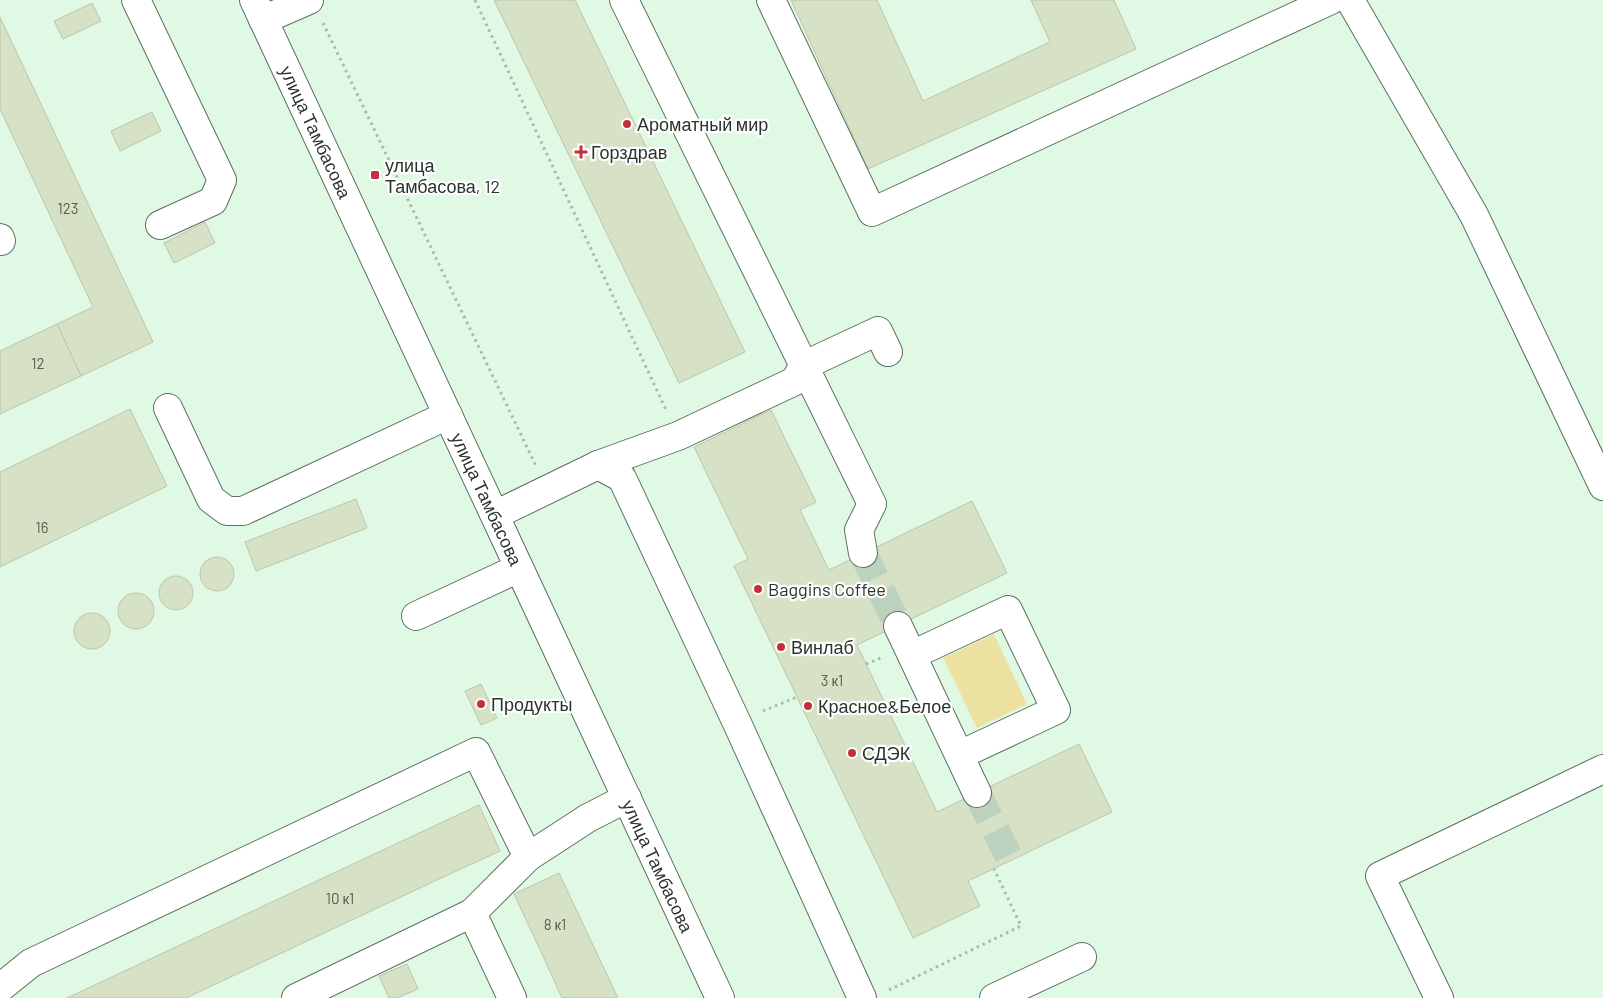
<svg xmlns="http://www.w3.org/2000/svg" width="1603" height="998" font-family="Barlow,sans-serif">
	<rect width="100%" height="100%" fill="#e0f9e4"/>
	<polygon fill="#ede1a2" points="994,634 1027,704 977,728 943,658"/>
	<g fill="#d6e1c5" stroke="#bbc6ab">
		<polygon points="494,0 575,0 745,352 679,383"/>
		<polygon points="791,0 877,0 923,101 1050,42 1031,0 1114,0 1136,49 868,169"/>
		<polygon points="92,3 101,21 63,39 54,21"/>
		<polygon points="0,17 153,342 81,376 57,324 93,307 0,109"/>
		<polygon points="152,112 161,131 120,151 111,131"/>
		<polygon points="205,222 215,243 174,263 164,243"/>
		<polygon points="57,324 81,376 0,414 0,351"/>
		<polygon points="130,409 167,486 0,567 0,472"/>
		<polygon points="771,410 816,502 800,510 829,570 972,501 1007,573 857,645 937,812 1079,744 1112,812 968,881 980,906 913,938 734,566 748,559 694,447"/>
		<polygon points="356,499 367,528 256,571 245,542"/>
		<circle cx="217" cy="574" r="17"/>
		<circle cx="176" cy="593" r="17"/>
		<circle cx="136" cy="611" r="18"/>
		<circle cx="92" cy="631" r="18"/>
		<polygon points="481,684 497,718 481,725 465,691"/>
		<polygon points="479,805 500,851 439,879 186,998 67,998"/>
		<polygon points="559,873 618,998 562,998 542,954 514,894"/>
		<polygon points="407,964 418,989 397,998 389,998 379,976"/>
	</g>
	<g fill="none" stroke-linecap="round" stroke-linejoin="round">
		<g stroke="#bcd2bf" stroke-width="28" stroke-dasharray="28 14" stroke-linecap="butt">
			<polyline points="863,553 898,626"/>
			<polyline points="977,793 1011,861"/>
		</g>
		<defs>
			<g id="minor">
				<polyline points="136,0 222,180 213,201 160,225"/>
				<polyline points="254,0 720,998"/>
				<polyline points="624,0 872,504 859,530 863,553"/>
				<polyline points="771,0 872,212 1331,0"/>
				<polyline points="1350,0 1474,215 1603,486"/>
				<polyline points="263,20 309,0"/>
				<polyline points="0,238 1,241"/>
				<polyline points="168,408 211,499 227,511 243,511 448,415"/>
				<polyline points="598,465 622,478 737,723 862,998"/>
				<polyline points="495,515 598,465 678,436 795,381 803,366 878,331 888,352"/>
				<polyline points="416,616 519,568"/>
				<polyline points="898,626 977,793"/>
				<polyline points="912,655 1008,610 1056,710 960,755"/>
				<polyline points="0,988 31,963 476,752 528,857 588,818 627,798"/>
				<polyline points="296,998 472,913"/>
				<polyline points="512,998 472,913 528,857"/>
				<polyline points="994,998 1082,957"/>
				<polyline points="1439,998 1380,876 1603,769"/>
			</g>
		</defs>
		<use href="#minor" stroke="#5b715f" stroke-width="30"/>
		<g stroke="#a7bbaa" stroke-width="3" stroke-dasharray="2.5 4" stroke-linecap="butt">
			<polyline points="475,0 667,412"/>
			<polyline points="323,23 536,466"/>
			<polyline points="866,664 883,657"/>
			<polyline points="763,711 797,697"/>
			<polyline points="889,990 1021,926 994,869"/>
		</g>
		<use href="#minor" stroke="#fff" stroke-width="28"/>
	</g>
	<g fill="#c1313c" stroke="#fff" stroke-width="2">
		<circle cx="627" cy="124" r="5"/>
		<path d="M578.5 144.5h5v5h5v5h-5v5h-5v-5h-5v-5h5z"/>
		<rect x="370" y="170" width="10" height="10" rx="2.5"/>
		<circle cx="758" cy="589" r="5"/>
		<circle cx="781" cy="647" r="5"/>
		<circle cx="481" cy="704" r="5"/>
		<circle cx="808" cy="706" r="5"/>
		<circle cx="852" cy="753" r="5"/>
	</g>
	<g text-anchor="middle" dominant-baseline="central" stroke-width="4.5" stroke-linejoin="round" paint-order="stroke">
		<g font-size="15" fill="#565f52">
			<text x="68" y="208">123</text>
			<text x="38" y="363">12</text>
			<text x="42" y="527">16</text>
			<text x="832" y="680">3 к1</text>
			<text x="340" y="898">10 к1</text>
			<text x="555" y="924">8 к1</text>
		</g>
		<g font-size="18" fill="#2b342c" stroke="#fff" text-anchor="start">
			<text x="637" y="124">Ароматный мир</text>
			<text x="591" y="152">Горздрав</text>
			<text x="385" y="165">улица<tspan x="385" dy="21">Тамбасова, 12</tspan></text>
			<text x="768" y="589">Baggins Coffee</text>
			<text x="791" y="647">Винлаб</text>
			<text x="491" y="704">Продукты</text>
			<text x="818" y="706">Красное&amp;Белое</text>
			<text x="862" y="753">СДЭК</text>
		</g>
		<g font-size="18" fill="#2b342c" stroke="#fff">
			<text transform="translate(316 132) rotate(65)">улица Тамбасова</text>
			<text transform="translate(487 499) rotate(65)">улица Тамбасова</text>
			<text transform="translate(658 866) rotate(65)">улица Тамбасова</text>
		</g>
	</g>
</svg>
